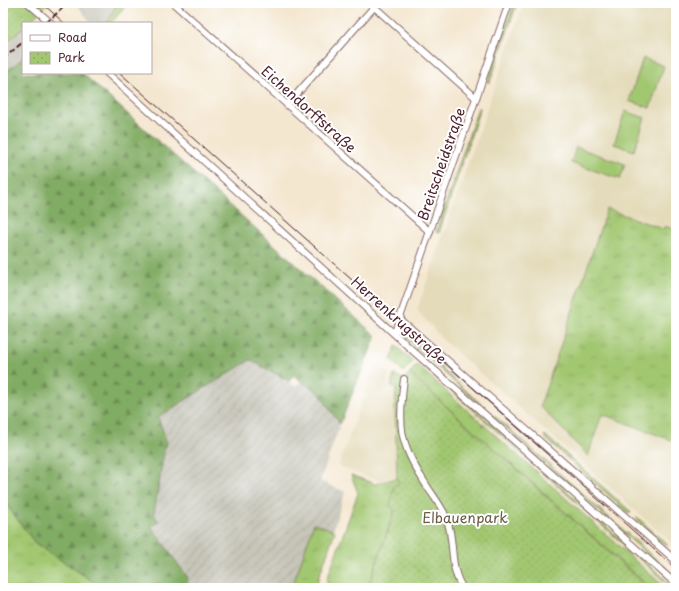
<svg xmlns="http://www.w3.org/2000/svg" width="679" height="591" font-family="'Playpen Sans',sans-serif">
	<defs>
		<pattern id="industrial-furrows" width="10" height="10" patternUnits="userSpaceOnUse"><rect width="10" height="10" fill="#c6c5b8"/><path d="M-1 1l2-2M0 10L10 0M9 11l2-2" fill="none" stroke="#aca99e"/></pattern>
		<pattern id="grass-tufts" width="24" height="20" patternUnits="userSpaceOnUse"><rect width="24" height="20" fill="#a2c771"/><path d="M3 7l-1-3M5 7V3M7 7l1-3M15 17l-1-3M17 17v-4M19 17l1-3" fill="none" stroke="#8daa62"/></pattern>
		<pattern id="forest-firs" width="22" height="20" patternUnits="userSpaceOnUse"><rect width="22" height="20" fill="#81ac63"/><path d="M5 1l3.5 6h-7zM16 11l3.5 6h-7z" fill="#6c8b52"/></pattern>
		<pattern id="park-dots" width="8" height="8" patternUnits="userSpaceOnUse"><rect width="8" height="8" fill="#a2c771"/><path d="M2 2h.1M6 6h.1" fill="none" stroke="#8daa62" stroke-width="1.8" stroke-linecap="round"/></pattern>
	</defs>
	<rect width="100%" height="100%" fill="#fff"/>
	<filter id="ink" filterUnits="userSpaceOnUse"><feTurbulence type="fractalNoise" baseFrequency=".025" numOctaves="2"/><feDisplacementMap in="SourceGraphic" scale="8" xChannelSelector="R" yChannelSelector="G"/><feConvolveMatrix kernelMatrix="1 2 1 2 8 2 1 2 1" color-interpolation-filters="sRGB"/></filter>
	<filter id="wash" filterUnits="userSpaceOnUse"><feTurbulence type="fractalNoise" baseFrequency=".012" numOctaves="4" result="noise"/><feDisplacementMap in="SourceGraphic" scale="16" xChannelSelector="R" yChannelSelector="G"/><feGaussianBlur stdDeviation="0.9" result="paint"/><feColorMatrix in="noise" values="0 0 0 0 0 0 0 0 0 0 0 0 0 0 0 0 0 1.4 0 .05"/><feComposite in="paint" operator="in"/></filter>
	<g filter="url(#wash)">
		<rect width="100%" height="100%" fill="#f4e7d0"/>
		<g fill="#e4dbba">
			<polygon points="524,3 676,3 676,530 672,543 443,340 417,310"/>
			<polygon points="376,362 390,374 387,383 396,389 395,410 397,478 381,482 341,467 339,464 363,398 366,399 367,396 364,395"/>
		</g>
		<polygon fill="url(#industrial-furrows)" points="250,360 289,381 295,387 301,381 319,393 340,424 320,481 345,492 333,530 314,524 292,588 186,588 188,578 151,525 158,522 154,514 166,440 158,417"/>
		<g fill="#c6c5b8">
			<polygon points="76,3 117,3 107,23 91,23"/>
			<polygon points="23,28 23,58 3,74 3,45"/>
		</g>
		<g fill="url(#grass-tufts)" stroke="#76734e">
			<polygon points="117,3 128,3 111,23 107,23"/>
			<polygon points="514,3 517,3 490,82 487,82"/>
			<polygon points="478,108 480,108 439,233 436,232"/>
			<polygon points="607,209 663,229 665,226 676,230 676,442 602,414 588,456 540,406"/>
			<polygon points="405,331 430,355 428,358 405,337 403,334"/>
			<polygon points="396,346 413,361 403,372 391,360"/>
			<polygon points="434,359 445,372 676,577 676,580 431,361"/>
			<polygon points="417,365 666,588 650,588 409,373"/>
			<polygon points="427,366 675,588 672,588 427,369"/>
			<polygon points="545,435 631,512 629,514 544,437"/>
			<polygon points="351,475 375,484 397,478 399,482 395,509 368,588 327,588 327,579 358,493"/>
			<polygon points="3,500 35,543 103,588 3,588"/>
			<polygon points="637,517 668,545 660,541 637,521"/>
			<polygon points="314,523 335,531 315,588 292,588"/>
		</g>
		<polygon fill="url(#forest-firs)" stroke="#666647" points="23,58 23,73 82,73 376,336 340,424 319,393 301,381 294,375 289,381 250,360 158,417 166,440 154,514 159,522 151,526 188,578 186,588 103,588 35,543 3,500 3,74"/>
		<g fill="url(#park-dots)" stroke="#76734e">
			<polygon points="3,3 48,3 29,23 23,23 23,28 3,45"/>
			<polygon points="409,373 649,588 368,588 395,510 390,506 394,486 399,482 397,478 395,410 396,389 391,385 394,375 404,379"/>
		</g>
		<g fill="#a2c771" stroke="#76734e">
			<polygon points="643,58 664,66 650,108 629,101"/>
			<polygon points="625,111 645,118 634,151 614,144"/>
			<polygon points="576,147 625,164 620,179 571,163"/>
		</g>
	</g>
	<g filter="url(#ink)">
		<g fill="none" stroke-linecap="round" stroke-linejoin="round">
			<defs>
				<g id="minor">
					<polyline points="28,3 51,23"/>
					<polyline points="173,3 430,232"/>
					<polyline points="370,3 476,98"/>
					<polyline points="107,73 412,350 676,584"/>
					<polyline points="287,105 374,7"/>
					<polyline points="400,319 676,561"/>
					<polyline points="395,332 509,3"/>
					<path d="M404,379C398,425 399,443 425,483C432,495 443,507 447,520C455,541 449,570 463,588"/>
				</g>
			</defs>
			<use href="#minor" stroke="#866565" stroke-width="8"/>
			<use href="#minor" stroke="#fff" stroke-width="6"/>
			<g stroke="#4a1f2b" stroke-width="1">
				<polyline points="42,3 64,23"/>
				<polyline points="120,73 676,569"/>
			</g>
			<g stroke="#4a1f2b" stroke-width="2" stroke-dasharray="6 3" stroke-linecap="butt">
				<polyline points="46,23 68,3"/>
				<polyline points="3,59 23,42"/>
			</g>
		</g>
	</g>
	<g text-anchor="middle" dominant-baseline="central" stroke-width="4" stroke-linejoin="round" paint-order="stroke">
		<g font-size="14" fill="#4a1f2b" stroke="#fff">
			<text transform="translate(309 109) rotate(42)">Eichendorffstraße</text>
			<text transform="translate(441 164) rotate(-71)">Breitscheidstraße</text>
			<text transform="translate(399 320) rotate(42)">Herrenkrugstraße</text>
		</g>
		<g font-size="14" fill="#695a44" stroke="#fff">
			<text x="465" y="517">Elbauenpark</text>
		</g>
	</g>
	<rect width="679" height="591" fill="none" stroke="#fff" stroke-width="16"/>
	<rect x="22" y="22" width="130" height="52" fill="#ffffff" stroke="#b7a5aa"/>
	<rect x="30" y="35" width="20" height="6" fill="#ffffff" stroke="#b7a5aa"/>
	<text x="58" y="42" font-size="12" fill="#4a1f2b">Road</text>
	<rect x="30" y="52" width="20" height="12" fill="url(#park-dots)" stroke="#b7a5aa"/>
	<text x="58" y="62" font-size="12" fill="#4a1f2b">Park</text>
</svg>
